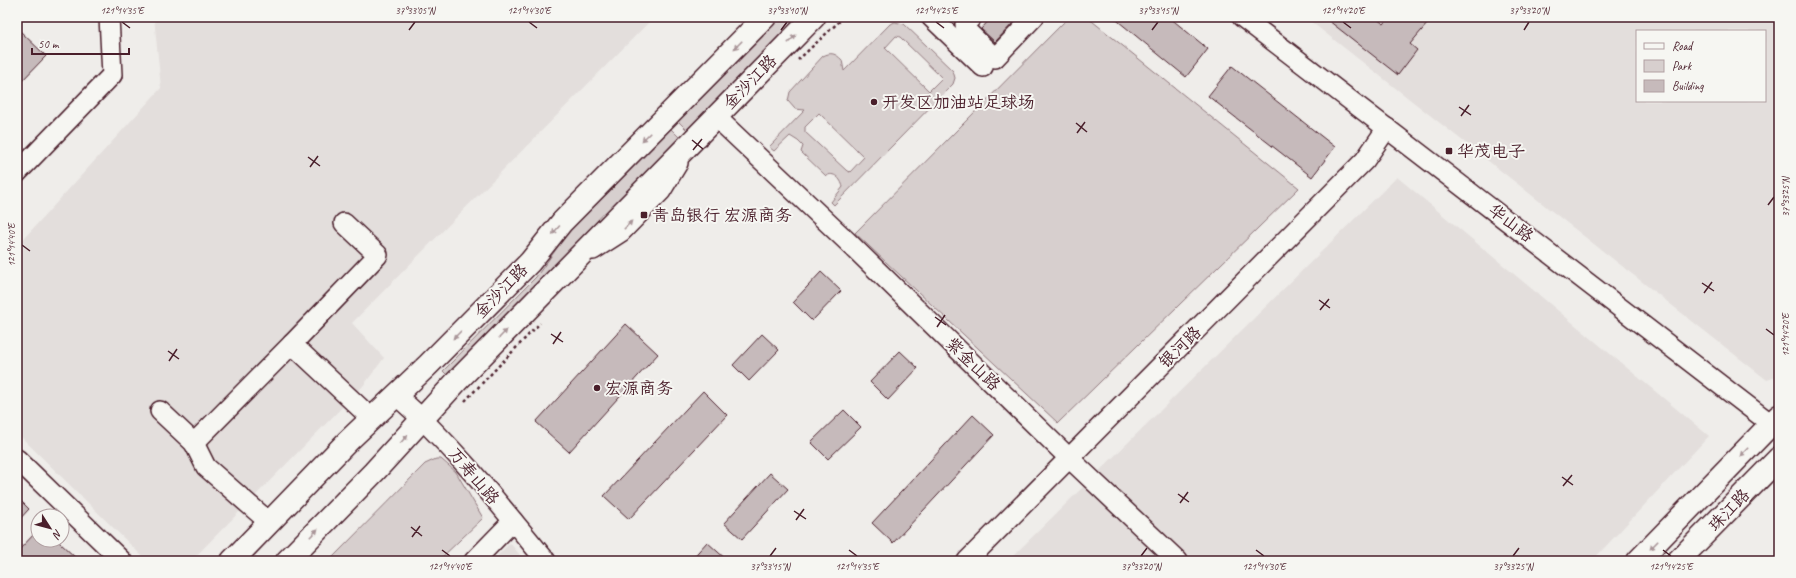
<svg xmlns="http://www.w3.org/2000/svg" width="1796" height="578" font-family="Caveat,'LXGW WenKai TC',sans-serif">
	<rect width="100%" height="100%" fill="#efedea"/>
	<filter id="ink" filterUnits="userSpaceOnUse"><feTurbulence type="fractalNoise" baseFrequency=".025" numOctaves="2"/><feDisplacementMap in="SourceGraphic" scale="8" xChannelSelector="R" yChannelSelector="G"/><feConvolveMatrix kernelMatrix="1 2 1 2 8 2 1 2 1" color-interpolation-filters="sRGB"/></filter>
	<g filter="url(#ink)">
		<g fill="#e3dedc" fill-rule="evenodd">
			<polygon points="154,17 654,17 352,323 384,358 363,386 191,561 147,561 17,433 17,246 161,88"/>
			<path d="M1305,17H1779V376L1767,380ZM1637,31H1765V101H1637Z"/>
			<polygon points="1397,177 1709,436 1592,561 1008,561"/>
			<polygon points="510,543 525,561 492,561"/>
		</g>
		<g fill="#d7cfce" stroke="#90777c" fill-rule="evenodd">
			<polygon points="781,17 801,17 688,131 678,121"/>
			<polygon points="1069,17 1087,17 1299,188 1058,423 855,233"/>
			<path d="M895,22L904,24L953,71L955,78L953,84L834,205L831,202L843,187C841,179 834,171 826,176L801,152L803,146L798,141L790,136L774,151L769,147L805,110L795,109L788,101L790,92L823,56C831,52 835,53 842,60L844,71L890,24ZM896,36L900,37L942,78L929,91L885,48ZM819,113L864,157L850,172L847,171L805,132V127Z"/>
			<polygon points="671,129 680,138 448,376 443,371 536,277 568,233"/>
			<polygon points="436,459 441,459 456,472 483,518 438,561 329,561 425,464"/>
		</g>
		<g fill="#c6babb" stroke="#4a1f2b">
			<polygon points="992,17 1019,17 995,42 981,29"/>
			<polygon points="1113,17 1169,17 1208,49 1186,77"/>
			<polygon points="1324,17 1374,17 1384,24 1390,17 1433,17 1410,44 1417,50 1398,75"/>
			<polygon points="17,28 46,56 17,86"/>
			<polygon points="1232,66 1335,147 1312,177 1208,96"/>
			<polygon points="821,272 841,291 812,321 793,302"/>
			<polygon points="626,324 658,354 569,452 536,422"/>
			<polygon points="762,334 779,350 749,381 733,365"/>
			<polygon points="900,351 918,368 888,400 870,382"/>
			<polygon points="703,391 727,415 629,519 604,496"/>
			<polygon points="844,410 861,427 828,459 811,442"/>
			<polygon points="973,415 994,435 893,543 872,523"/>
			<polygon points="770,473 788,489 742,539 724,523"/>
			<polygon points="17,497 29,509 17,522"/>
			<polygon points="38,530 38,540 57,540 79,561 17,561 17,552"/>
			<polygon points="707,542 728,561 690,561"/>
		</g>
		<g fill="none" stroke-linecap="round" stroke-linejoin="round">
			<defs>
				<g id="minor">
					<polyline points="931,17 983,67"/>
					<polyline points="972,17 965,24 966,30 995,58 1034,17"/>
					<polyline points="1242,17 1779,430"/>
					<polyline points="716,117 848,242 1069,458 1178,561"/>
					<polyline points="17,173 112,75 109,17"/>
					<polyline points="344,223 378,255 292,344 372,419"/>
					<polyline points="593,250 621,232 661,191 678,163"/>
					<path d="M397,396C453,445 499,504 546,561"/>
					<polyline points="160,411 194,443 292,344"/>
					<polyline points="194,443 206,467 269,522"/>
					<polyline points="17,459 122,561"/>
					<polyline points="474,561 513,521"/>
					<polyline points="967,561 1365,160 1387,128"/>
				</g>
				<g id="major">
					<polyline points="232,561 348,441 428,365 530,262 562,222 765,17"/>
					<polyline points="287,561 374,472 457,381 814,17"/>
					<polyline points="1638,561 1779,416"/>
					<polyline points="1678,561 1779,458"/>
				</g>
			</defs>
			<use href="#minor" stroke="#4a1f2b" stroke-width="22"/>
			<use href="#major" stroke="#4a1f2b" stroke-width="25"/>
			<g stroke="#4a1f2b" stroke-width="2.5" stroke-dasharray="3 3" stroke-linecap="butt">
				<polyline points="798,60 844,17"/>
				<polyline points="465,401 540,323"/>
			</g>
			<use href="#minor" stroke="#f6f6f2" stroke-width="19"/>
			<use href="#major" stroke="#f6f6f2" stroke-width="22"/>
		</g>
		<defs><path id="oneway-solid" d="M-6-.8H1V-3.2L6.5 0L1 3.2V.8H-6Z"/></defs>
		<g fill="#a99598">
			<use href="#oneway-solid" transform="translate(792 39) rotate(-46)"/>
			<use href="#oneway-solid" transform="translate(738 45) rotate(135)"/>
			<use href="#oneway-solid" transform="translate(646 137) rotate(135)"/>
			<use href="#oneway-solid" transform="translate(628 225) rotate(-46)"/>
			<use href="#oneway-solid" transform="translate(556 230) rotate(130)"/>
			<use href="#oneway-solid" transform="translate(503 334) rotate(-46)"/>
			<use href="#oneway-solid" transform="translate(457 335) rotate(135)"/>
			<use href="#oneway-solid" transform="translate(404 439) rotate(-48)"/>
			<use href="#oneway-solid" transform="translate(1744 452) rotate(134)"/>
			<use href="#oneway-solid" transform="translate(314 533) rotate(-46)"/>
			<use href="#oneway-solid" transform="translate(1654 545) rotate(134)"/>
		</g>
	</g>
	<path fill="none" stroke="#4a1f2b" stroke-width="1.5" d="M122,22L130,28M529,22L537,28M936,22L944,28M1343,22L1351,28M409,30L415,22M781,30L787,22M1152,30L1158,22M1524,30L1529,22M1459,107L1471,115M1461,116L1469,105M1076,123L1087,132M1077,133L1085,122M692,140L703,149M693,150L702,139M308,157L320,166M310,167L318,156M1768,205L1774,197M22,245L30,251M1702,283L1714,291M1704,293L1712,282M1319,300L1330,308M1320,310L1329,299M935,317L946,325M937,327L945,315M1766,329L1774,335M551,334L563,342M553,344L561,332M168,351L179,359M169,361L177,349M1562,477L1573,485M1563,486L1572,475M1178,494L1189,502M1180,503L1188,492M794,511L806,519M796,520L804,509M411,527L422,536M412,537L420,526M442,550L450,556M849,550L857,556M1256,550L1264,556M1663,550L1671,556M770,556L776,548M1141,556L1147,548M1513,556L1519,548"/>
	<g fill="#4a1f2b" stroke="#f6f6f2" stroke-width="1.5">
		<circle cx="874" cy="102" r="4"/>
		<rect x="1445" y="147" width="8" height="8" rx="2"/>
		<rect x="640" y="211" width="8" height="8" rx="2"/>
		<circle cx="597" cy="388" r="4"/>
	</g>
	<g text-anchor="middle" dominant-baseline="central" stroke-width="4" stroke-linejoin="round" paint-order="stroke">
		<g font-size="17" fill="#4a1f2b" stroke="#f6f6f2">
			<text transform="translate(750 82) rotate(-46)">金沙江路</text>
			<text transform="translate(1511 223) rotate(37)">华山路</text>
			<text transform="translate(501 291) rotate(-46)">金沙江路</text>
			<text transform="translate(1180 347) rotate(-45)">银河路</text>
			<text transform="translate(973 364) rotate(44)">紫金山路</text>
			<text transform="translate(474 476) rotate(50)">万寿山路</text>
			<text transform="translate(1729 510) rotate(-46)">珠江路</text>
		</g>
		<g font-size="17" fill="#4a1f2b" stroke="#f6f6f2" text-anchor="start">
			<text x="882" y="102">开发区加油站足球场</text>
			<text x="1457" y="151">华茂电子</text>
			<text x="652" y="215">青岛银行 宏源商务</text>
			<text x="605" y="388">宏源商务</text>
		</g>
	</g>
	<rect width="1796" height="578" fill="none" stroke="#f6f6f2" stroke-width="44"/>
	<rect x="1636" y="30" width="130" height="72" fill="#f6f6f2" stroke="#b1a0a2"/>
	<rect x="1644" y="43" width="20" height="6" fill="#f6f6f2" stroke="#b1a0a2"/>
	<text x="1672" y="50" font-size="12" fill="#4a1f2b">Road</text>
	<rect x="1644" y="60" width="20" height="12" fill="#d7cfce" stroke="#b1a0a2"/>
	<text x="1672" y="70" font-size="12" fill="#4a1f2b">Park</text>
	<rect x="1644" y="80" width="20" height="12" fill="#c6babb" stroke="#b1a0a2"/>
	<text x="1672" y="90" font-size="12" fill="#4a1f2b">Building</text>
	<g transform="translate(50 528) rotate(126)"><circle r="19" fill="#f6f6f2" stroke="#b1a0a2"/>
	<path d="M0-3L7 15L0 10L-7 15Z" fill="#4a1f2b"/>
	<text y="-6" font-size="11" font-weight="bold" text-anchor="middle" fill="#4a1f2b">N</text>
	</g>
	<path d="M32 48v6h97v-6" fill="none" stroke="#4a1f2b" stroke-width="2"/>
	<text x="38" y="48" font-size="12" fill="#4a1f2b" stroke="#f6f6f2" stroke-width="3" paint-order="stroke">50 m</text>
	<rect x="22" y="22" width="1752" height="534" fill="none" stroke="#4a1f2b" stroke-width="1.5"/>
	<g font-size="10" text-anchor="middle" fill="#4a1f2b">
		<text x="122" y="14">121°14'35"E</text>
		<text x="415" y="14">37°33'05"N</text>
		<text x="529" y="14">121°14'30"E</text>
		<text x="787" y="14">37°33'10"N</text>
		<text x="936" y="14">121°14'25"E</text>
		<text x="1158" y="14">37°33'15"N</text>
		<text x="1343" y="14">121°14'20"E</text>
		<text x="1529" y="14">37°33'20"N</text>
		<text transform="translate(1785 197) rotate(-90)" y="4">37°33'25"N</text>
		<text transform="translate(11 245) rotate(-90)" y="4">121°14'40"E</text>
		<text transform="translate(1785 335) rotate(-90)" y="4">121°14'20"E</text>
		<text x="450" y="570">121°14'40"E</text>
		<text x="770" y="570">37°33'15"N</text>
		<text x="857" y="570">121°14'35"E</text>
		<text x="1141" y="570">37°33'20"N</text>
		<text x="1264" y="570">121°14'30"E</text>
		<text x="1513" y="570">37°33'25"N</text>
		<text x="1671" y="570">121°14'25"E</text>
	</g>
</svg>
